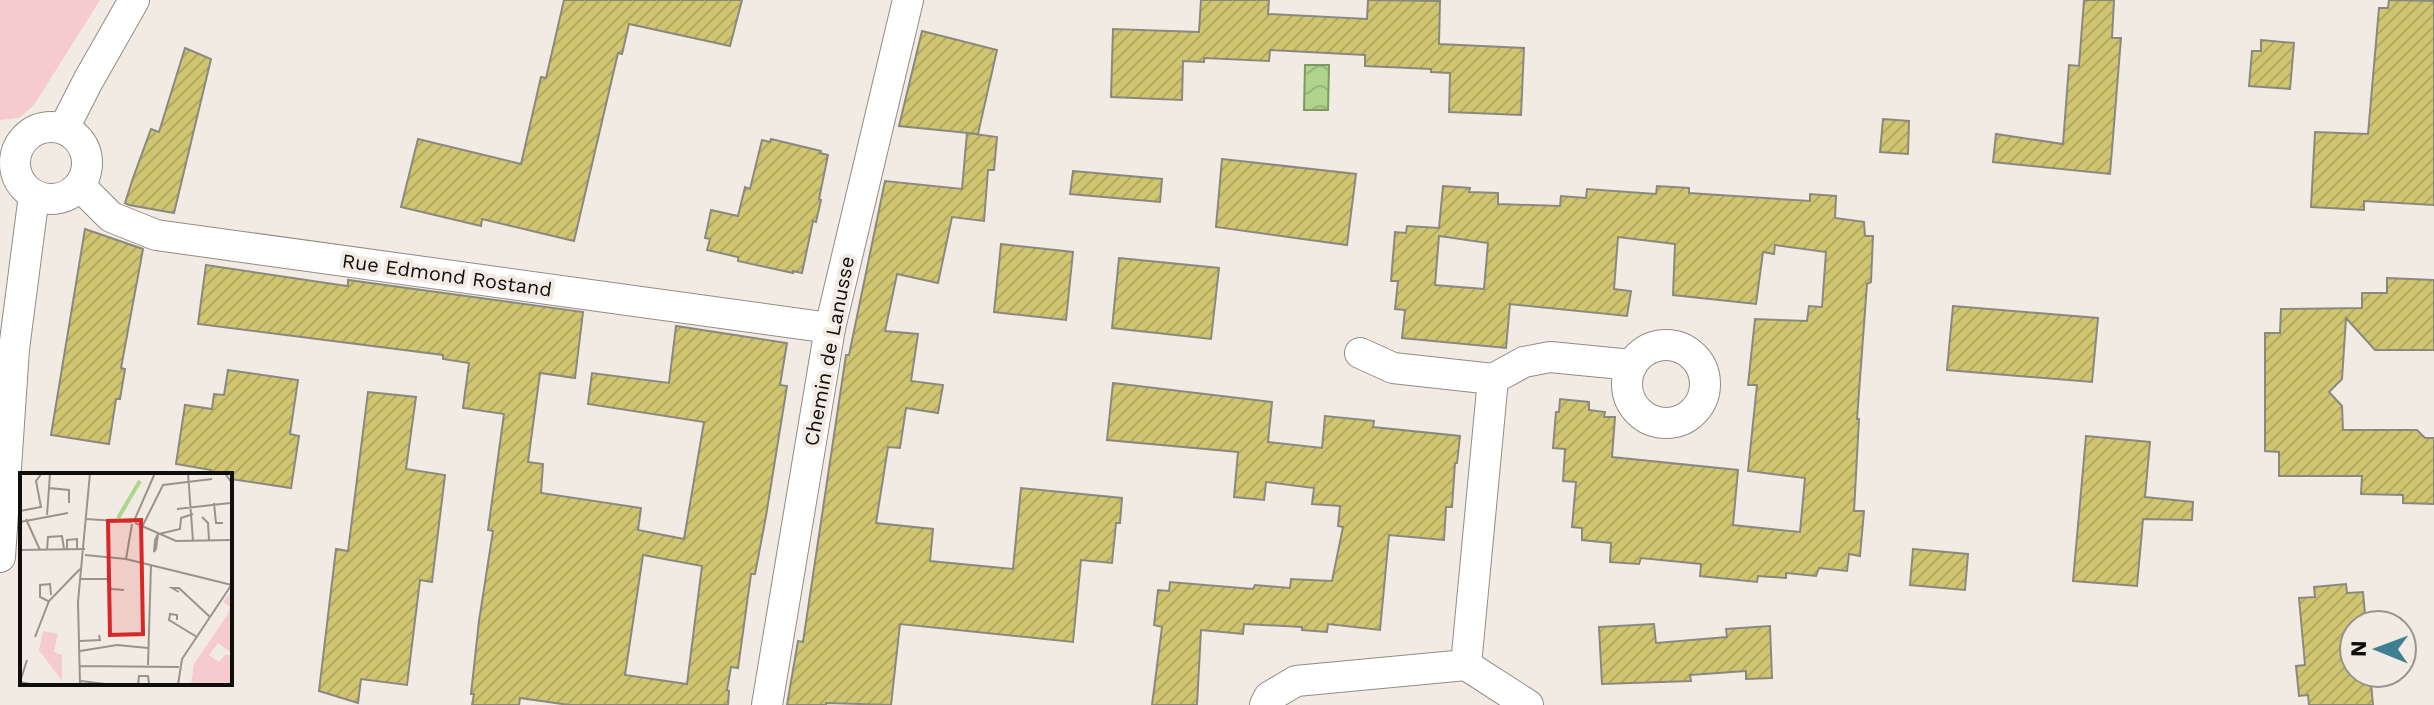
<svg xmlns="http://www.w3.org/2000/svg" width="2434" height="705" font-family="'Work Sans',sans-serif">
	<defs>
		<pattern id="water-waves" width="16" height="10" patternUnits="userSpaceOnUse" patternTransform="scale(2)"><rect width="16" height="10" fill="#aed58b"/><path d="M0 5q4-4 8 0t8 0" fill="none" stroke="#95b677"/></pattern>
		<pattern id="building-hatch" width="6" height="6" patternUnits="userSpaceOnUse" patternTransform="scale(2)"><rect width="6" height="6" fill="#d0c671"/><path d="M-1 1l2-2M0 6l6-6M5 7l2-2" fill="none" stroke="#b2a960"/></pattern>
	</defs>
	<rect width="100%" height="100%" fill="#f2ebe3"/>
	<polygon fill="#f6cbcd" points="0,0 100,0 34,105 19,118 0,120"/>
	<polygon fill="url(#water-waves)" stroke="#7f9965" stroke-width="2" points="1305,65 1329,65 1328,110 1304,110"/>
	<g fill="url(#building-hatch)" stroke="#8a8980" stroke-width="2" fill-rule="evenodd">
		<polygon points="564,0 742,0 730,46 629,24 622,54 618,53 574,241 482,219 481,226 401,207 418,139 521,164 541,77 546,78"/>
		<polygon points="1201,0 1269,0 1268,14 1367,19 1368,0 1440,1 1439,44 1524,48 1521,115 1449,112 1450,73 1431,72 1431,69 1365,66 1365,55 1270,50 1269,61 1204,58 1204,62 1183,61 1182,100 1111,97 1113,29 1199,32"/>
		<polygon points="2084,0 2114,0 2112,38 2121,38 2110,174 1993,162 1996,134 2063,144 2069,65 2079,66"/>
		<polygon points="2389,0 2434,1 2434,205 2364,201 2364,210 2311,207 2315,132 2368,134 2379,8 2388,8"/>
		<polygon points="922,31 997,50 978,134 899,126"/>
		<polygon points="2261,40 2294,43 2290,89 2249,86 2252,51 2261,51"/>
		<polygon points="185,48 211,59 174,213 129,205 125,203 133,178 151,129 159,132"/>
		<polygon points="1883,119 1909,121 1908,154 1880,152"/>
		<polygon points="967,133 997,137 994,170 988,170 984,221 952,217 938,283 897,274 885,331 918,334 911,381 943,385 938,413 906,408 900,448 888,447 876,523 933,529 930,561 1013,569 1021,488 1122,498 1120,523 1116,523 1112,563 1081,560 1073,642 900,624 891,705 826,703 826,705 787,705 798,641 803,642 846,355 849,355 885,181 962,189"/>
		<polygon points="771,139 821,151 820,153 828,155 819,199 821,200 816,222 813,221 802,273 793,271 793,273 738,261 738,257 707,250 710,239 705,238 711,210 738,216 745,187 750,189 762,140 770,142"/>
		<polygon points="1222,159 1356,174 1347,245 1216,227"/>
		<polygon points="1073,171 1162,179 1160,202 1070,194"/>
		<path d="M1443,186L1470,188L1469,192L1498,193V204L1560,206L1561,196L1586,198L1587,189L1656,194L1657,186L1689,188V193L1810,201V194L1836,196L1835,218L1864,222L1865,236H1873L1871,282L1867,284L1857,419H1859L1854,511H1864L1860,556L1849,554L1847,571L1819,568L1816,576L1786,573V578L1758,576L1757,582L1700,576L1701,564L1641,558L1639,564L1610,562L1611,543L1582,540V528L1572,527L1576,482L1563,481L1565,449L1553,448L1556,412H1559L1560,399L1589,402V410L1605,412L1604,417H1615L1612,457L1738,470L1733,525L1800,532L1805,478L1748,471L1757,385H1748L1755,319L1807,321L1809,306L1822,307L1826,252L1775,245L1774,254L1763,252L1756,304L1673,295L1675,244L1618,237L1614,289L1631,291L1627,316L1510,304L1506,348L1402,338L1405,310L1395,309L1398,281H1391L1395,232L1406,233L1407,226L1439,228ZM1439,236L1488,243L1484,289L1435,285Z"/>
		<polygon points="85,229 143,249 121,368 125,369 120,399 116,399 109,444 51,435"/>
		<polygon points="1001,244 1073,252 1066,320 994,312"/>
		<polygon points="1119,258 1219,268 1211,339 1112,328"/>
		<path d="M206,265L340,285L348,286V280L583,312L575,378L540,373L528,462L543,464L541,493L641,508L638,530L684,539L704,422L588,404L592,373L669,383L676,326L787,343L780,385L787,386L766,516L755,574H751L738,668L731,667L727,690L729,691L728,705H569L520,698L519,705H472L474,694H471L479,621L493,531L488,530L504,414L463,408L469,363L443,359V355L198,324ZM643,555L702,566L687,684L625,675Z"/>
		<polygon points="2387,278 2434,280 2434,350 2375,350 2346,318 2342,379 2329,392 2342,406 2343,430 2417,430 2425,438 2434,438 2434,504 2403,503 2403,495 2361,494 2362,476 2279,476 2279,452 2265,451 2265,333 2280,333 2281,309 2362,308 2362,293 2387,293"/>
		<polygon points="1953,306 2098,318 2092,382 1947,370"/>
		<polygon points="228,370 298,380 290,434 299,436 291,488 230,479 230,475 210,475 211,470 176,464 185,405 212,409 214,394 224,395"/>
		<polygon points="1113,383 1272,402 1268,442 1322,448 1325,416 1374,421 1373,427 1460,436 1457,463 1455,463 1452,507 1446,507 1444,540 1389,535 1380,630 1328,624 1327,632 1302,630 1302,627 1244,624 1243,634 1201,630 1197,705 1152,705 1162,627 1154,625 1158,590 1169,591 1170,582 1253,589 1255,585 1290,588 1291,579 1332,581 1343,527 1338,526 1340,506 1312,504 1314,488 1266,482 1264,500 1234,497 1238,452 1107,440"/>
		<polygon points="368,392 416,397 406,469 445,475 432,582 420,580 407,685 361,679 358,703 319,691 336,549 348,551"/>
		<polygon points="2086,436 2150,442 2145,497 2193,502 2192,520 2143,519 2137,586 2073,581"/>
		<polygon points="1913,549 1968,554 1965,590 1910,585"/>
		<polygon points="2346,584 2347,593 2363,592 2366,625 2354,625 2354,673 2370,673 2373,705 2309,705 2308,695 2299,696 2296,666 2305,665 2299,598 2315,597 2314,587"/>
		<polygon points="1654,624 1656,643 1727,637 1726,629 1770,626 1772,678 1746,679 1746,671 1690,675 1691,681 1602,684 1599,627"/>
	</g>
	<g fill="none" stroke-linecap="round" stroke-linejoin="round">
		<defs>
			<g id="minor">
				<circle cx="51" cy="163" r="36"/>
				<polyline points="64,128 88,81 134,0"/>
				<polyline points="80,186 111,217 156,235 830,328"/>
				<circle cx="1666" cy="384" r="39"/>
				<polyline points="1360,353 1393,368 1493,379 1524,362 1550,357 1632,365"/>
				<polyline points="0,557 14,349 34,195"/>
				<polyline points="1466,665 1528,705"/>
				<polyline points="767,705 830,328 908,0"/>
				<polyline points="1265,705 1269,697 1296,681 1466,665 1493,379"/>
			</g>
		</defs>
		<use href="#minor" stroke="#928c84" stroke-width="32"/>
		<use href="#minor" stroke="#fff" stroke-width="30"/>
	</g>
	<g text-anchor="middle" dominant-baseline="central" stroke-width="8" stroke-linejoin="round" paint-order="stroke">
		<g font-size="20" fill="#100e0b" stroke="#f2ebe3">
			<text transform="translate(447 275) rotate(8)">Rue Edmond Rostand</text>
			<text transform="translate(829 351) rotate(-79)">Chemin de Lanusse</text>
		</g>
	</g>
	<g transform="translate(20 473)">
		<rect width="212" height="212" fill="#f2ebe3"/>
		<path d="M212,117V180L198,170L189,182L199,189L206,181L212,184V211L171,212L174,191L208,141L210,134L203,129ZM23,158L38,161L34,179L42,182V208L19,177Z" fill="#f6cbcd"/>
		<path fill="none" stroke="#aed58b" stroke-width="4" d="M98,45L120,8"/>
		<path fill="none" stroke="#98938d" stroke-width="2" d="M30,0L29,15L49,17V30M168,0L173,68M205,0L211,9L212,37M194,30L196,50H203M157,36L210,30M0,38L21,34L16,8L22,0M27,42L29,15M182,44L188,50L189,67M6,46L20,77M66,46L112,49M114,48L135,0M0,49L48,40M115,50L156,68L212,67M122,54L143,12L192,6M138,61L136,76L134,79L135,67ZM139,61L160,56L161,45L173,41M47,76V67L57,66V76M0,77L65,76M27,77L28,64L42,63L44,76M65,82L106,86L212,112M106,86L112,51M60,106H88L91,116L104,117M159,119L152,115H159L190,144M28,128L20,124V112L30,111L31,122M157,147V142L150,141L149,147L177,164M15,164L29,128L60,96M60,168L80,167L79,162M60,178L97,172L128,175M7,187L0,209L15,212M128,192L131,92M59,193L159,194M61,208L94,212M60,212L58,129L70,0M118,212L119,203H128L129,210M158,212L162,186L212,111"/>
		<path fill="#d62828" fill-opacity="0.15" stroke="#d62828" stroke-width="4" d="M121,47L123,161L90,162L88,48Z"/>
		<rect width="212" height="212" fill="none" stroke="#100e0b" stroke-width="4"/>
	</g>
	<g transform="translate(2378 649) rotate(271)"><circle r="38" fill="#f2ebe3" stroke="#98938d" stroke-width="2"/>
	<path d="M0-6L14 30L0 20L-14 30Z" fill="#3e8092"/>
	<text y="-12" font-size="22" font-weight="bold" text-anchor="middle" fill="#100e0b">N</text>
	</g>
</svg>
